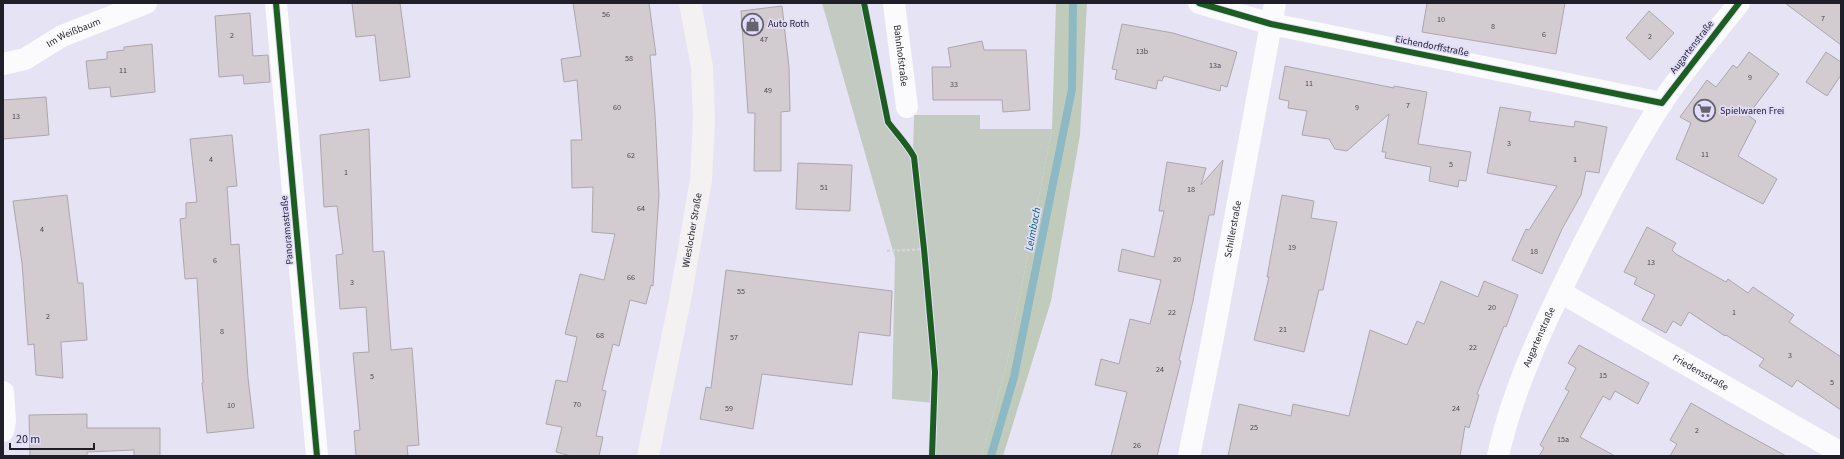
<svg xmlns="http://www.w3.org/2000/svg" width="1844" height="459" font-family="'Source Sans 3',sans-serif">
	<rect width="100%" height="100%" fill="#e6e3f4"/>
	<path fill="#c2cac1" d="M822,3H864L888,122C897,134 907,143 913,156L914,115H980V129H1052L1007,363L982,456H932L935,403L892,399L895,258Z"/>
	<polygon fill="#c0cbbb" points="1056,3 1087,3 1080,135 1051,301 1003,456 982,456 1007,363 1052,129"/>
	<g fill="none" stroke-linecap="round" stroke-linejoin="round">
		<polyline stroke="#8db9c4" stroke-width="8" points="991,456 1014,377 1072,89 1073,3"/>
	</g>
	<g fill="#d2cbd0" stroke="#ada6ac">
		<polygon points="352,3 400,3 410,77 380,81 375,35 356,37"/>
		<polygon points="573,3 649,3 656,55 650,55 655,114 659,195 653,286 651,285 646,304 630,300 619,346 613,344 602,390 606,391 596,436 603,437 599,456 571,456 556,452 562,427 546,424 556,380 567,382 577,337 565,334 580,274 604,280 615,234 592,232 593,187 572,188 571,140 582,140 577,80 564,82 561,59 581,56"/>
		<polygon points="1427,3 1565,3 1556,54 1422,32"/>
		<polygon points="1785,3 1841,3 1841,45"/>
		<polygon points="782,6 789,67 790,111 781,112 781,171 754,171 755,113 748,113 741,11"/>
		<polygon points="1649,11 1674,33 1650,60 1626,38"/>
		<polygon points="250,13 253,56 268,55 270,82 244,84 243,75 219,77 215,16"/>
		<polygon points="1122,24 1173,33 1237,52 1227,87 1221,85 1220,91 1164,76 1162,81 1158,80 1156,89 1115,79 1117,70 1112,69"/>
		<polygon points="982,41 984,50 1026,50 1030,110 1003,112 1002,100 933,100 932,67 951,67 948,48"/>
		<polygon points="152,44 155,92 111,97 110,87 89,89 86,61 107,59 107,52 124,50 124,47"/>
		<polygon points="1749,52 1779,74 1748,115 1756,121 1738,156 1777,179 1763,204 1676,159 1691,123 1680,117 1707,80 1716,87 1733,65 1737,68"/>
		<polygon points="1826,52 1841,62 1841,75 1827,96 1806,82"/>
		<polygon points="1285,66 1394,88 1394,86 1427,92 1418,144 1471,152 1466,181 1459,180 1458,187 1429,181 1431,167 1385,158 1386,152 1382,152 1389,114 1347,151 1335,149 1329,139 1302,135 1307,111 1288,108 1289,101 1279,99"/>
		<polygon points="46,97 49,135 3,139 3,100"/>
		<polygon points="1500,107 1531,112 1529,121 1574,127 1575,121 1607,127 1599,173 1586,171 1581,195 1562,229 1542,274 1512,260 1526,229 1529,230 1557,186 1487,173"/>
		<polygon points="369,129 373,252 384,251 391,350 412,348 419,445 407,446 408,456 356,456 354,431 360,430 353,353 369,352 366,307 340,309 336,255 343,254 337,206 324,207 320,135"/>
		<polygon points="232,135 237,186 227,187 229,215 231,245 239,244 248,378 254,428 207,433 202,383 203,383 197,278 185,279 180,219 186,218 186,203 197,202 190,139"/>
		<polygon points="1223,160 1214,215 1209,215 1193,301 1179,360 1181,361 1157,456 1111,456 1127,392 1095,385 1101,359 1119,364 1130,319 1150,324 1161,280 1118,271 1122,249 1154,257 1164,211 1159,211 1167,162 1206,168 1201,185"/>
		<polygon points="798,163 852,165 850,211 796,209"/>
		<polygon points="67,195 78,283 83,283 87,340 61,342 63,378 36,375 34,344 28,345 22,263 13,201"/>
		<polygon points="1282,195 1314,201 1311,218 1337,222 1323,290 1319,290 1304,352 1254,340 1269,277 1267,277"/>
		<polygon points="1647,227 1676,243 1672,250 1676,254 1726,282 1728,279 1748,293 1753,287 1794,315 1789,322 1841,357 1841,410 1797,380 1792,387 1759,366 1764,359 1726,335 1725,336 1689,312 1681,326 1673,321 1666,333 1642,320 1655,295 1634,284 1637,278 1624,272"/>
		<polygon points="726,270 892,291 890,336 859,332 852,385 762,374 753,429 700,419 706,387 711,388"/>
		<polygon points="1441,281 1478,297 1484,281 1518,295 1506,327 1504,326 1477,394 1479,395 1469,428 1465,426 1460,456 1228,456 1239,404 1291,416 1293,404 1349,416 1370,330 1407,345 1417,321 1424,324"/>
		<polygon points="1579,345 1649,383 1638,404 1615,391 1610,400 1603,396 1580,437 1615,456 1539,456 1544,448 1540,445 1569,391 1565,389 1576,368 1568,363"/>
		<polygon points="1691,403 1733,427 1786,456 1670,456 1677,444 1670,440"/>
		<polygon points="87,414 87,428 160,428 160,456 134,456 134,450 87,452 87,456 30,456 29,415"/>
	</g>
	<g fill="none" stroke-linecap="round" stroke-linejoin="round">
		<polyline stroke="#d6d5da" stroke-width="2.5" stroke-dasharray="3 2" stroke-linecap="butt" points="887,251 924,249"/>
		<g stroke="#fbfbfd" stroke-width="22">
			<polyline points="276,3 317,456"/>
			<path id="s1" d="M894,3L907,107"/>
			<polyline points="1199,3 1271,24 1662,103"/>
			<path id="s2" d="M3,64L25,59L62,36L146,3"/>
			<path id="s3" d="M1560,292L1841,453"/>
			<polyline points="3,392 5,421 3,431"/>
			<path id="s4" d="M1189,456L1213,337L1275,3"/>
			<path id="s5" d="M1498,456C1514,383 1548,316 1581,249C1606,200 1631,150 1661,104C1683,70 1714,35 1739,3"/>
		</g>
		<path stroke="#f4f1f2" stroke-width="22" id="s6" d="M648,456L680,300L701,180L704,120L702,67L690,3"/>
		<defs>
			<g id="cycleway">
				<polyline points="276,3 317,456"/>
				<path d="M864,3L888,122C897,134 907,144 914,157L924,249L935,372L932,456"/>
				<polyline points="1199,3 1271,24 1662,103 1739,3"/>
			</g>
		</defs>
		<use href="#cycleway" stroke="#e2ddfa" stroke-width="8"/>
		<use href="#cycleway" stroke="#1b5e20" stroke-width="6"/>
	</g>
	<defs>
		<symbol id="shop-ring" viewBox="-11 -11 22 22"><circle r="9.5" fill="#e2ddfa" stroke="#656370" stroke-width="1.5"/><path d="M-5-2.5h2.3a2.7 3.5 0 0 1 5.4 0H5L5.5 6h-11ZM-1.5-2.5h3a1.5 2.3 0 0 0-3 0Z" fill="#656370"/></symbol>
		<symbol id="supermarket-ring" viewBox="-11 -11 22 22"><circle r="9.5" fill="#e2ddfa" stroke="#656370" stroke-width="1.5"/><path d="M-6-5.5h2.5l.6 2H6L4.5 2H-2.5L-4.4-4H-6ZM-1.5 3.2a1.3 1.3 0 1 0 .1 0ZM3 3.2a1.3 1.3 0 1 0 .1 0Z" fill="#656370"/></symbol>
	</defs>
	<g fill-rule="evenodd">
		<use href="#shop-ring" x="740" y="12" width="25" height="25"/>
		<use href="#supermarket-ring" x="1692" y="98" width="25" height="25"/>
	</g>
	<g text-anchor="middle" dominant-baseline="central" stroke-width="3.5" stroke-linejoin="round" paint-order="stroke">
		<g font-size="8" fill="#4c4953">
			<text x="606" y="14">56</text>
			<text x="1823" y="18">7</text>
			<text x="1441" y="19">10</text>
			<text x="1493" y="26">8</text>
			<text x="1544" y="34">6</text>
			<text x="232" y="35">2</text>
			<text x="1650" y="36">2</text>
			<text x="764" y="39">47</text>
			<text x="1142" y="51">13b</text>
			<text x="629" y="58">58</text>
			<text x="1215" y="65">13a</text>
			<text x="123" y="70">11</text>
			<text x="1750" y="77">9</text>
			<text x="1309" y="83">11</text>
			<text x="954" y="84">33</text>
			<text x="768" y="90">49</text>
			<text x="1408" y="105">7</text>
			<text x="617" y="107">60</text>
			<text x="1357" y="107">9</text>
			<text x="16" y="116">13</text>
			<text x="1509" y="143">3</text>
			<text x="1705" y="154">11</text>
			<text x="631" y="155">62</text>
			<text x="211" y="159">4</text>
			<text x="1575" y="159">1</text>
			<text x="1451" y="164">5</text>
			<text x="346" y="172">1</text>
			<text x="824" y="187">51</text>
			<text x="1191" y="189">18</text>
			<text x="641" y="208">64</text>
			<text x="42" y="229">4</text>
			<text x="1292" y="247">19</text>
			<text x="1534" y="251">18</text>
			<text x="1177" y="259">20</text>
			<text x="215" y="260">6</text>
			<text x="1651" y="262">13</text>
			<text x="631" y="277">66</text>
			<text x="352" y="282">3</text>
			<text x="741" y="291">55</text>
			<text x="1492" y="307">20</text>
			<text x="1172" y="312">22</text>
			<text x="1734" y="312">1</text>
			<text x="48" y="316">2</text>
			<text x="1283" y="329">21</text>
			<text x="222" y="331">8</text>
			<text x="600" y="335">68</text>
			<text x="734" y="337">57</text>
			<text x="1473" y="347">22</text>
			<text x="1790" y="355">3</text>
			<text x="1160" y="369">24</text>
			<text x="1603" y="375">15</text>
			<text x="372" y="376">5</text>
			<text x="1832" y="382">5</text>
			<text x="577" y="404">70</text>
			<text x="231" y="405">10</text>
			<text x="729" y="408">59</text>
			<text x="1456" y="408">24</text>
			<text x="1254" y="427">25</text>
			<text x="1697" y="430">2</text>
			<text x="1563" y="439">15a</text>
			<text x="1137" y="445">26</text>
		</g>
		<g font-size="10" fill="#201e29" stroke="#e2ddfa" text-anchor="start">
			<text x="768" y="24">Auto Roth</text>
			<text x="1720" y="111">Spielwaren Frei</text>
		</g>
		<g font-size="10" fill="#201e29" stroke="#e2ddfa">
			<text stroke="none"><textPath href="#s2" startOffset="78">Im Weißbaum</textPath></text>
			<text transform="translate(1432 46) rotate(11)">Eichendorffstraße</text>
			<text transform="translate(1692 47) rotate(-52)">Augartenstraße</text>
			<text stroke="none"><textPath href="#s1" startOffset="53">Bahnhofstraße</textPath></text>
			<text transform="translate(287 230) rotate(-95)">Panoramastraße</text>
			<text stroke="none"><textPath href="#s4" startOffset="231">Schillerstraße</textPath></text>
			<text stroke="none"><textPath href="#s6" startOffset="230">Wieslocher Straße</textPath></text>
			<text stroke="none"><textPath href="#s5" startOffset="126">Augartenstraße</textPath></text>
			<text stroke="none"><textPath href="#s3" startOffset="162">Friedensstraße</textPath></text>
		</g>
		<g font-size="11" font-style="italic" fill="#05636d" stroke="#e2ddfa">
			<text transform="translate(1033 229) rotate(-79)">Leimbach</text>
		</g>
	</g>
	<rect width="1844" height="459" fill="none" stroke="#201e29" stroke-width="8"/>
	<path d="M10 443v6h84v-6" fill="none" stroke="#201e29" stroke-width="2"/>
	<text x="16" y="443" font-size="12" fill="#201e29" stroke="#e2ddfa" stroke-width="3" paint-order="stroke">20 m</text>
</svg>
